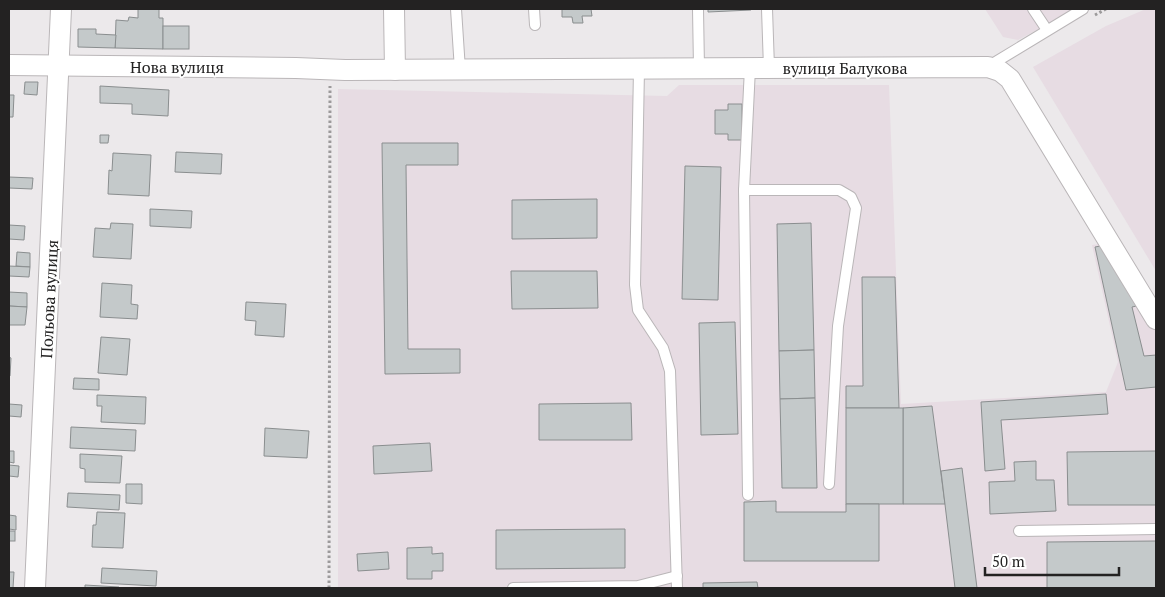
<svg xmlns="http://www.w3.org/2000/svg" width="1165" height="597" font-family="'PT Serif',serif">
	<rect width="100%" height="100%" fill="#ece9eb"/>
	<g fill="#e7dce3">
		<polygon points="985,9 1076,9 1018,40 1003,37"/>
		<polygon points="1146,9 1156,9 1156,271 1033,67 1106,26"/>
		<polygon points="679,85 889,85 901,404 1106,392 1118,362 1092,245 1107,243 1156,328 1156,588 338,588 338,89 667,96"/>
	</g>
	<g fill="#c4c9ca" stroke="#8a8e8f">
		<polygon points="138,9 159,9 159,18 163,18 163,49 115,48 116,20 128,21 129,17 138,18"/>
		<polygon points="562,9 591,9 592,16 582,16 583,23 573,23 572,17 562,17"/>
		<polygon points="708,9 751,9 751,10 708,12"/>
		<rect x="163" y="26" width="26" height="23"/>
		<polygon points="78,29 96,29 96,34 116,35 115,48 78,47"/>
		<polygon points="25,82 38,82 37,95 24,94"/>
		<polygon points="100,86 169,90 168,116 132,114 132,104 100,103"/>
		<polygon points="9,95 14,95 13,117 9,117"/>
		<polygon points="728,104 742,104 742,140 728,140 728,134 715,134 715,110 728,110"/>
		<polygon points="100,135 109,135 108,143 100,143"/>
		<polygon points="382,143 458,143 458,165 406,165 408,349 460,349 460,373 385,374"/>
		<polygon points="176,152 222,154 221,174 175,172"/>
		<polygon points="113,153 151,155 149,196 108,194 109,170 112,171"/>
		<polygon points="685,166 721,167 718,300 682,299"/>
		<polygon points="9,177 33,178 32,189 9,188"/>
		<polygon points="597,199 597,238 512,239 512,200"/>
		<polygon points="150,209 192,211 191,228 150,226"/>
		<polygon points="111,223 133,224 131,259 93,257 95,228 110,229"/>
		<polygon points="811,223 814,350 779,351 777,224"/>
		<polygon points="9,225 25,226 24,240 9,239"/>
		<polygon points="1106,245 1141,305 1132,307 1144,356 1156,355 1156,387 1126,390 1095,247"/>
		<polygon points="17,252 30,253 30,267 16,266"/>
		<polygon points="9,266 30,267 29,277 9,276"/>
		<polygon points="511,271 597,271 598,308 512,309"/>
		<polygon points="862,277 895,277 899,408 846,408 846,386 863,386"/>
		<polygon points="102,283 132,285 131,304 138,305 137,319 100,317"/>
		<polygon points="9,292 27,293 27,307 9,306"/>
		<polygon points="246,302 286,304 284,337 255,335 256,321 245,320"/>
		<polygon points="9,306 27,307 25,325 9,325"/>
		<polygon points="735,322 738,434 701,435 699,323"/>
		<polygon points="101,337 130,339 127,375 98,373"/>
		<polygon points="814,350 815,398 780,399 779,351"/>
		<polygon points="9,357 11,358 10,376 9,376"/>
		<polygon points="74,378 99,379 99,390 73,389"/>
		<polygon points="1106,394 1108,414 1001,420 1005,469 985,471 981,402"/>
		<polygon points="97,395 146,397 145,424 101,422 102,406 97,406"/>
		<polygon points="815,398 817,488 782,488 780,399"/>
		<polygon points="631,403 632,440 539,440 539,404"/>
		<polygon points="9,404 22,405 21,417 9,416"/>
		<polygon points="932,406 945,504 903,504 903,408"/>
		<rect x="846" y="408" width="57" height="96"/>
		<polygon points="71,427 136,430 135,451 70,448"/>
		<polygon points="265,428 309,431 307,458 264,456"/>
		<polygon points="430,443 432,471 374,474 373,446"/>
		<polygon points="9,451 14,451 14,463 9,462"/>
		<polygon points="1156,451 1156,505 1068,505 1067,452"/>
		<polygon points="80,454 122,456 120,483 85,482 85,469 80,468"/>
		<polygon points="1036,461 1036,480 1054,480 1056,511 990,514 989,482 1015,481 1014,462"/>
		<polygon points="9,465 19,466 18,477 9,476"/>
		<polygon points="962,468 977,588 955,588 941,471"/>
		<polygon points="126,484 142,484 142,504 126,503"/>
		<polygon points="68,493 120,495 119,510 67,507"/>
		<polygon points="776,501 776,512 846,512 846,504 879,504 879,561 744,561 744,502"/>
		<polygon points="97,512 125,513 123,548 92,547 93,525 96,525"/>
		<polygon points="9,515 16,516 16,530 9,529"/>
		<polygon points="625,529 625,568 496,569 496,530"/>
		<rect x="9" y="531" width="6" height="10"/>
		<polygon points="1156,541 1156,588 1047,588 1047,542"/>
		<polygon points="432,547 432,554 443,553 443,571 432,571 432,579 407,579 407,548"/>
		<polygon points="388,552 389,569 358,571 357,554"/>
		<polygon points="102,568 157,571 156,586 101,583"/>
		<polygon points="9,572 14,572 13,588 9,588"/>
		<polygon points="757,582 758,588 703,588 703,583"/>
		<polygon points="85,585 119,587 119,588 85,588"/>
	</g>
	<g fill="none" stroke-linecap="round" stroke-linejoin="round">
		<defs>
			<g id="service">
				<polyline points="456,9 460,70"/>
				<polyline points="534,9 535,25"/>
				<polyline points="698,9 699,68"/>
				<polyline points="767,9 769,68"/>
				<polyline points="1033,9 1047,30"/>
				<polyline points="989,66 1083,9"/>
				<polyline points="639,69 635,285 638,310 663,348 670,371 677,588"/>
				<polyline points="744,190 839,190 851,197 856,208 838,326 829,484"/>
				<polyline points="748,495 744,190 750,68"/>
				<polyline points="1019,531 1156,529"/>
				<polyline points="513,588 638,586 677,576"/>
			</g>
			<g id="minor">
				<polyline points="394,9 395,70"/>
				<polyline points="9,65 296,68 345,70 988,67 1000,71 1010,79 1156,319"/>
				<polyline points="35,588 61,9"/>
			</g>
		</defs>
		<use href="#service" stroke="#bab6b8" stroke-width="12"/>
		<use href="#minor" stroke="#bab6b8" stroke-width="22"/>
		<g stroke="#9c9a9b" stroke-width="3" stroke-dasharray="2.5 2.5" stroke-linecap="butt">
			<polyline points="1095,15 1106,9"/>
			<polyline points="329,588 330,86"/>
		</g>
		<use href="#service" stroke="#fff" stroke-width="10"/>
		<use href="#minor" stroke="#fff" stroke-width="20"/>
	</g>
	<g text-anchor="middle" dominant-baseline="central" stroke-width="4" stroke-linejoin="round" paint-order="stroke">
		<g font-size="16" fill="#232222" stroke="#fff">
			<text x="177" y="67">Нова вулиця</text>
			<text x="845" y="68">вулиця Балукова</text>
			<text transform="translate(49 299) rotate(-87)">Польова вулиця</text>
		</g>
	</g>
	<rect width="1165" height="597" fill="none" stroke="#232222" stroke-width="20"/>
	<path d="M985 567v8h134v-8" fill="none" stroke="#232222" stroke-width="2.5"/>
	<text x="992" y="567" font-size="15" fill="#232222" stroke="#ffffff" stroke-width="4" paint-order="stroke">50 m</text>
</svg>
